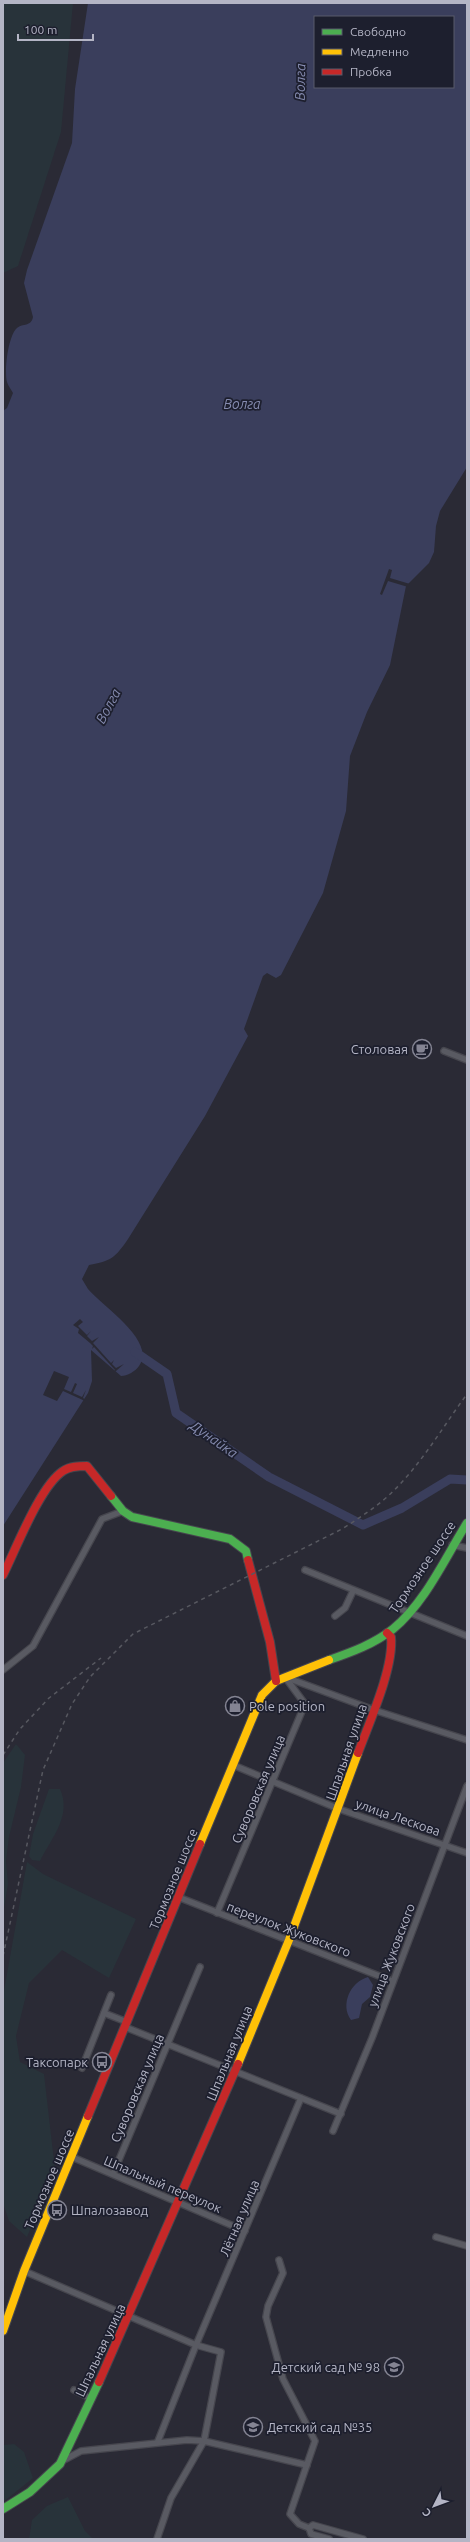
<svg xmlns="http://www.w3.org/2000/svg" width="470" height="2542" font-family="Ubuntu,sans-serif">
	<rect width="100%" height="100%" fill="#2a2a35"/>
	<g fill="#28333a">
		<polygon points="3,3 73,3 61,132 18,266 3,273"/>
		<polygon points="16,1744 25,1755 21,1787 9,1837 6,1861 8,1884 3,1914 3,1763"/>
		<path d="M49,1789H60C72,1816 52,1837 40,1861L32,1860L29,1856L33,1834Z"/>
		<polygon points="27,1862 43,1874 136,1919 109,1978 62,1950 29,1983 16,2036 20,2062 44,2074 55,2170 27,2237 9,2221 3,2203 3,1996"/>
		<polygon points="14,2444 24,2452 33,2478 3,2502 3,2445"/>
		<polygon points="68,2497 85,2531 93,2539 29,2539 32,2520 47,2506"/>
	</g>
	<g fill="#3a3e5c" fill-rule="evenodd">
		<path d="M88,3H467V467L440,511L436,526L434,552L429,563L406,586L390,665L367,712L350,756L346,811L323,893L281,975L276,978L267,973L263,976L244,1029L248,1036L205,1116L128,1239C115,1258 111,1261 89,1265L82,1279L88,1289C103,1307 157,1341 139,1366C136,1371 127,1376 121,1376L91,1350L92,1381L88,1393L3,1526V411L7,408L13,393C11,389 8,386 7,382C4,371 8,336 17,328C23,323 31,327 33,317L24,283L27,270L72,143L75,89ZM315,17H453V87H315Z"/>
		<path d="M368,1977L373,1985L370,1997L362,2004L359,2018L351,2020C340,2005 350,1982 368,1977Z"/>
	</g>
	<g fill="#2a2a35">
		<polygon points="389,569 392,570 390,578 410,584 408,587 388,581 382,595 380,594"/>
		<polygon points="80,1319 83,1322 78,1326 87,1335 91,1331 87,1336 92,1341 99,1337 93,1343 111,1363 114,1360 112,1364 116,1368 124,1364 116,1371 114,1372 115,1370 94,1347 92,1349 93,1346 90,1343 78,1333 79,1329 73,1325"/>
		<polygon points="54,1371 69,1377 64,1389 71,1392 75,1383 77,1384 73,1393 82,1397 86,1390 83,1398 86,1400 85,1401 63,1391 57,1401 43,1395"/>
	</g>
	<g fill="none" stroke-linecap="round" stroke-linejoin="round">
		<polyline stroke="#3a3e5c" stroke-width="9" points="135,1352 167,1374 176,1413 269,1477 363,1525 402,1508 450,1479 467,1480"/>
		<defs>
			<g id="street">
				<polyline points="444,1051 467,1060"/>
				<polyline points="452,1545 467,1548"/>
				<polyline points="305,1570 467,1636"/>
				<polyline points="335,1616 345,1608 353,1591"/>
				<polyline points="3,1670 33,1646 102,1519 123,1511"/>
				<polyline points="285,1677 374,1710 467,1740"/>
				<polyline points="233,1765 339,1809 467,1853"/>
				<polyline points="178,1897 392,1981"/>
				<polyline points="217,1913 305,1704 285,1677"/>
				<polyline points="104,2013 127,2022"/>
				<polyline points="125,2027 341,2114"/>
				<polyline points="82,2068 111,1995"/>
				<polyline points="333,2131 372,2038 467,1786"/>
				<polyline points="72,2157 245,2231"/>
				<polyline points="113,2174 200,1967"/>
				<polyline points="436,2237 467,2246"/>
				<polyline points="279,2260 283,2273 268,2306 266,2317 283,2379 315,2441 290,2514 299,2524 309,2528"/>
				<polyline points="24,2271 196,2345 221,2352 204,2441 171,2498 157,2539"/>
				<polyline points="74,2390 90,2398"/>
				<polyline points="158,2441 196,2345 301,2098"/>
				<polyline points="64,2460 81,2451 187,2440 204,2441 307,2465"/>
				<polyline points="329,2539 311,2534 309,2528 313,2525 363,2539"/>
			</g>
			<g id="fast">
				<polyline points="111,1496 123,1511 132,1517 230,1539 246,1551 248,1560"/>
				<path d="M329,1660C352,1652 374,1644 393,1629C425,1603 445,1558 467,1523"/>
				<polyline points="3,2509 30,2492 60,2464 99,2382"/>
			</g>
			<g id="slow">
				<polyline points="200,1844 262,1695 276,1681 329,1660"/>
				<polyline points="238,2064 289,1940 358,1753"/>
				<polyline points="3,2331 24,2271 88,2116"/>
			</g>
			<g id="jam">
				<polyline points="248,1560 270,1642 276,1681"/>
				<path d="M3,1575C16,1549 40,1486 63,1471C70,1466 79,1466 87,1466L111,1496"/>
				<path d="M358,1753C369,1723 394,1668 391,1637L387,1633"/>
				<polyline points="88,2116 200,1844"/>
				<polyline points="99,2382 238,2064"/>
			</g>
		</defs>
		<use href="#street" stroke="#46464e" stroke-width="8"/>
		<use href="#fast" stroke="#46464e" stroke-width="10"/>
		<use href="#slow" stroke="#46464e" stroke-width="10"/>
		<use href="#jam" stroke="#46464e" stroke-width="10"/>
		<use href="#street" stroke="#595a62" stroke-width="5.5"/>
		<use href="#fast" stroke="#4caf50" stroke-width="8"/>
		<use href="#slow" stroke="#ffc107" stroke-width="8"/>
		<use href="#jam" stroke="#c62828" stroke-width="8"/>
		<g stroke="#575860" stroke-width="1.5" stroke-dasharray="4 4" stroke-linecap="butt">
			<polyline points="3,1755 20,1729 49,1698 101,1658"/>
			<path d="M3,1956L43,1770L72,1704L90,1677L133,1634L342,1529C358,1519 373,1509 387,1497C419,1468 442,1428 467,1394"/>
		</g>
	</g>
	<defs>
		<symbol id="cafe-ring" viewBox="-11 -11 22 22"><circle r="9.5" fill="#1d1f2e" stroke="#848493" stroke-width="1.5"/><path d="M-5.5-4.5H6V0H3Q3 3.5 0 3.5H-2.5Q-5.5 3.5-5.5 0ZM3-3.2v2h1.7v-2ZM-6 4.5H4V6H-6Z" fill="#848493"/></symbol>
		<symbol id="shop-ring" viewBox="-11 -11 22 22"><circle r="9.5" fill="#1d1f2e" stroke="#848493" stroke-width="1.5"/><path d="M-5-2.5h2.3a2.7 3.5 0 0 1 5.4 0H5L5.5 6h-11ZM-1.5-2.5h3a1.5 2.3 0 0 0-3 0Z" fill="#848493"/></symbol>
		<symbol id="bus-ring" viewBox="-11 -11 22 22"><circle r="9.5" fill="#1d1f2e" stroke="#848493" stroke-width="1.5"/><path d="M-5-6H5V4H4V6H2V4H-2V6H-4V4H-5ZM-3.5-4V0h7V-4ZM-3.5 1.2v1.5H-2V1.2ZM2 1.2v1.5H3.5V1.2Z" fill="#848493"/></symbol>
		<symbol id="school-ring" viewBox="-11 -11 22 22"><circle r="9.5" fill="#1d1f2e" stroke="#848493" stroke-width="1.5"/><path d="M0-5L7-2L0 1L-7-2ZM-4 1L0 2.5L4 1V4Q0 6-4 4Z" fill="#848493"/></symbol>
	</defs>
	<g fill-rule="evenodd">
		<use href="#cafe-ring" x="411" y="1038" width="22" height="22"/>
		<use href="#shop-ring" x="224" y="1695" width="22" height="22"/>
		<use href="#bus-ring" x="91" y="2051" width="22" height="22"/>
		<use href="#bus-ring" x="46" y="2199" width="22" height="22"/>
		<use href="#school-ring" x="383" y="2356" width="22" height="22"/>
		<use href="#school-ring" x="242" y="2416" width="22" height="22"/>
	</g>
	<g text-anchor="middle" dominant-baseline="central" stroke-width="3.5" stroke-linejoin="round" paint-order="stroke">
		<g font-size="13" fill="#b4b5c5" stroke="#1d1f2e" text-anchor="end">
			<text x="408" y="1049">Столовая</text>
			<text x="249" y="1706" text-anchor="start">Pole position</text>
			<text x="88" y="2062">Таксопарк</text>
			<text x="71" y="2210" text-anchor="start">Шпалозавод</text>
			<text x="380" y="2367">Детский сад № 98</text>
			<text x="267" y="2427" text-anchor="start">Детский сад №35</text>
		</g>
		<g font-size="13" fill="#b4b5c5" stroke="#1d1f2e">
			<text transform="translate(422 1567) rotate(-56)">Тормозное шоссе</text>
			<text transform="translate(346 1752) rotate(-71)">Шпальная улица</text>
			<text transform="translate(258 1789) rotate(-67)">Суворовская улица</text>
			<text transform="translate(398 1817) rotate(19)">улица Лескова</text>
			<text transform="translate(173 1879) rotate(-68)">Тормозное шоссе</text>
			<text transform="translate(289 1929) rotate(21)">переулок Жуковского</text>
			<text transform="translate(391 1955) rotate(-69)">улица Жуковского</text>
			<text transform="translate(229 2053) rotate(-68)">Шпальная улица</text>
			<text transform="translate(137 2088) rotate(-67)">Суворовская улица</text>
			<text transform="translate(49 2179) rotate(-67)">Тормозное шоссе</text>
			<text transform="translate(163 2184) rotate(23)">Шпальный переулок</text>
			<text transform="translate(239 2218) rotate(-67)">Лётная улица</text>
			<text transform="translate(100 2350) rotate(-65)">Шпальная улица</text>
		</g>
		<g font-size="14" font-style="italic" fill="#858baf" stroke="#1d1f2e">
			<text transform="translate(300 82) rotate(-89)">Волга</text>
			<text x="242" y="404">Волга</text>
			<text transform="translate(108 706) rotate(-62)">Волга</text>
			<text transform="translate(214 1439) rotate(35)">Дунайка</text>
		</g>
	</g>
	<rect width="470" height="2542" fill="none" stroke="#b4b5c5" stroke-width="8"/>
	<rect x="314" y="16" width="140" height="72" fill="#1d1f2e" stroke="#595b6a"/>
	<rect x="322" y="29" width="20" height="6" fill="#4caf50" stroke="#595b6a"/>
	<text x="350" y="36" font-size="12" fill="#b4b5c5">Свободно</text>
	<rect x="322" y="49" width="20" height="6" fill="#ffc107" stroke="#595b6a"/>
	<text x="350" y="56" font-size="12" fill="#b4b5c5">Медленно</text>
	<rect x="322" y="69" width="20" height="6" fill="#c62828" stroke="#595b6a"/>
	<text x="350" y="76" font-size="12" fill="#b4b5c5">Пробка</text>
	<g transform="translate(434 2506) rotate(228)" stroke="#1d1f2e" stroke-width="3" paint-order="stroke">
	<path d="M0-3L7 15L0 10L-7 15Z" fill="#b4b5c5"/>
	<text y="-6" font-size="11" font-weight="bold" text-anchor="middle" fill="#b4b5c5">С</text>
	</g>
	<path d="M18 34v6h75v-6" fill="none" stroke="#b4b5c5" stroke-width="2"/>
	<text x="24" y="34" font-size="12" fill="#b4b5c5" stroke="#1d1f2e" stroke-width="3" paint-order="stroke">100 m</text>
</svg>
